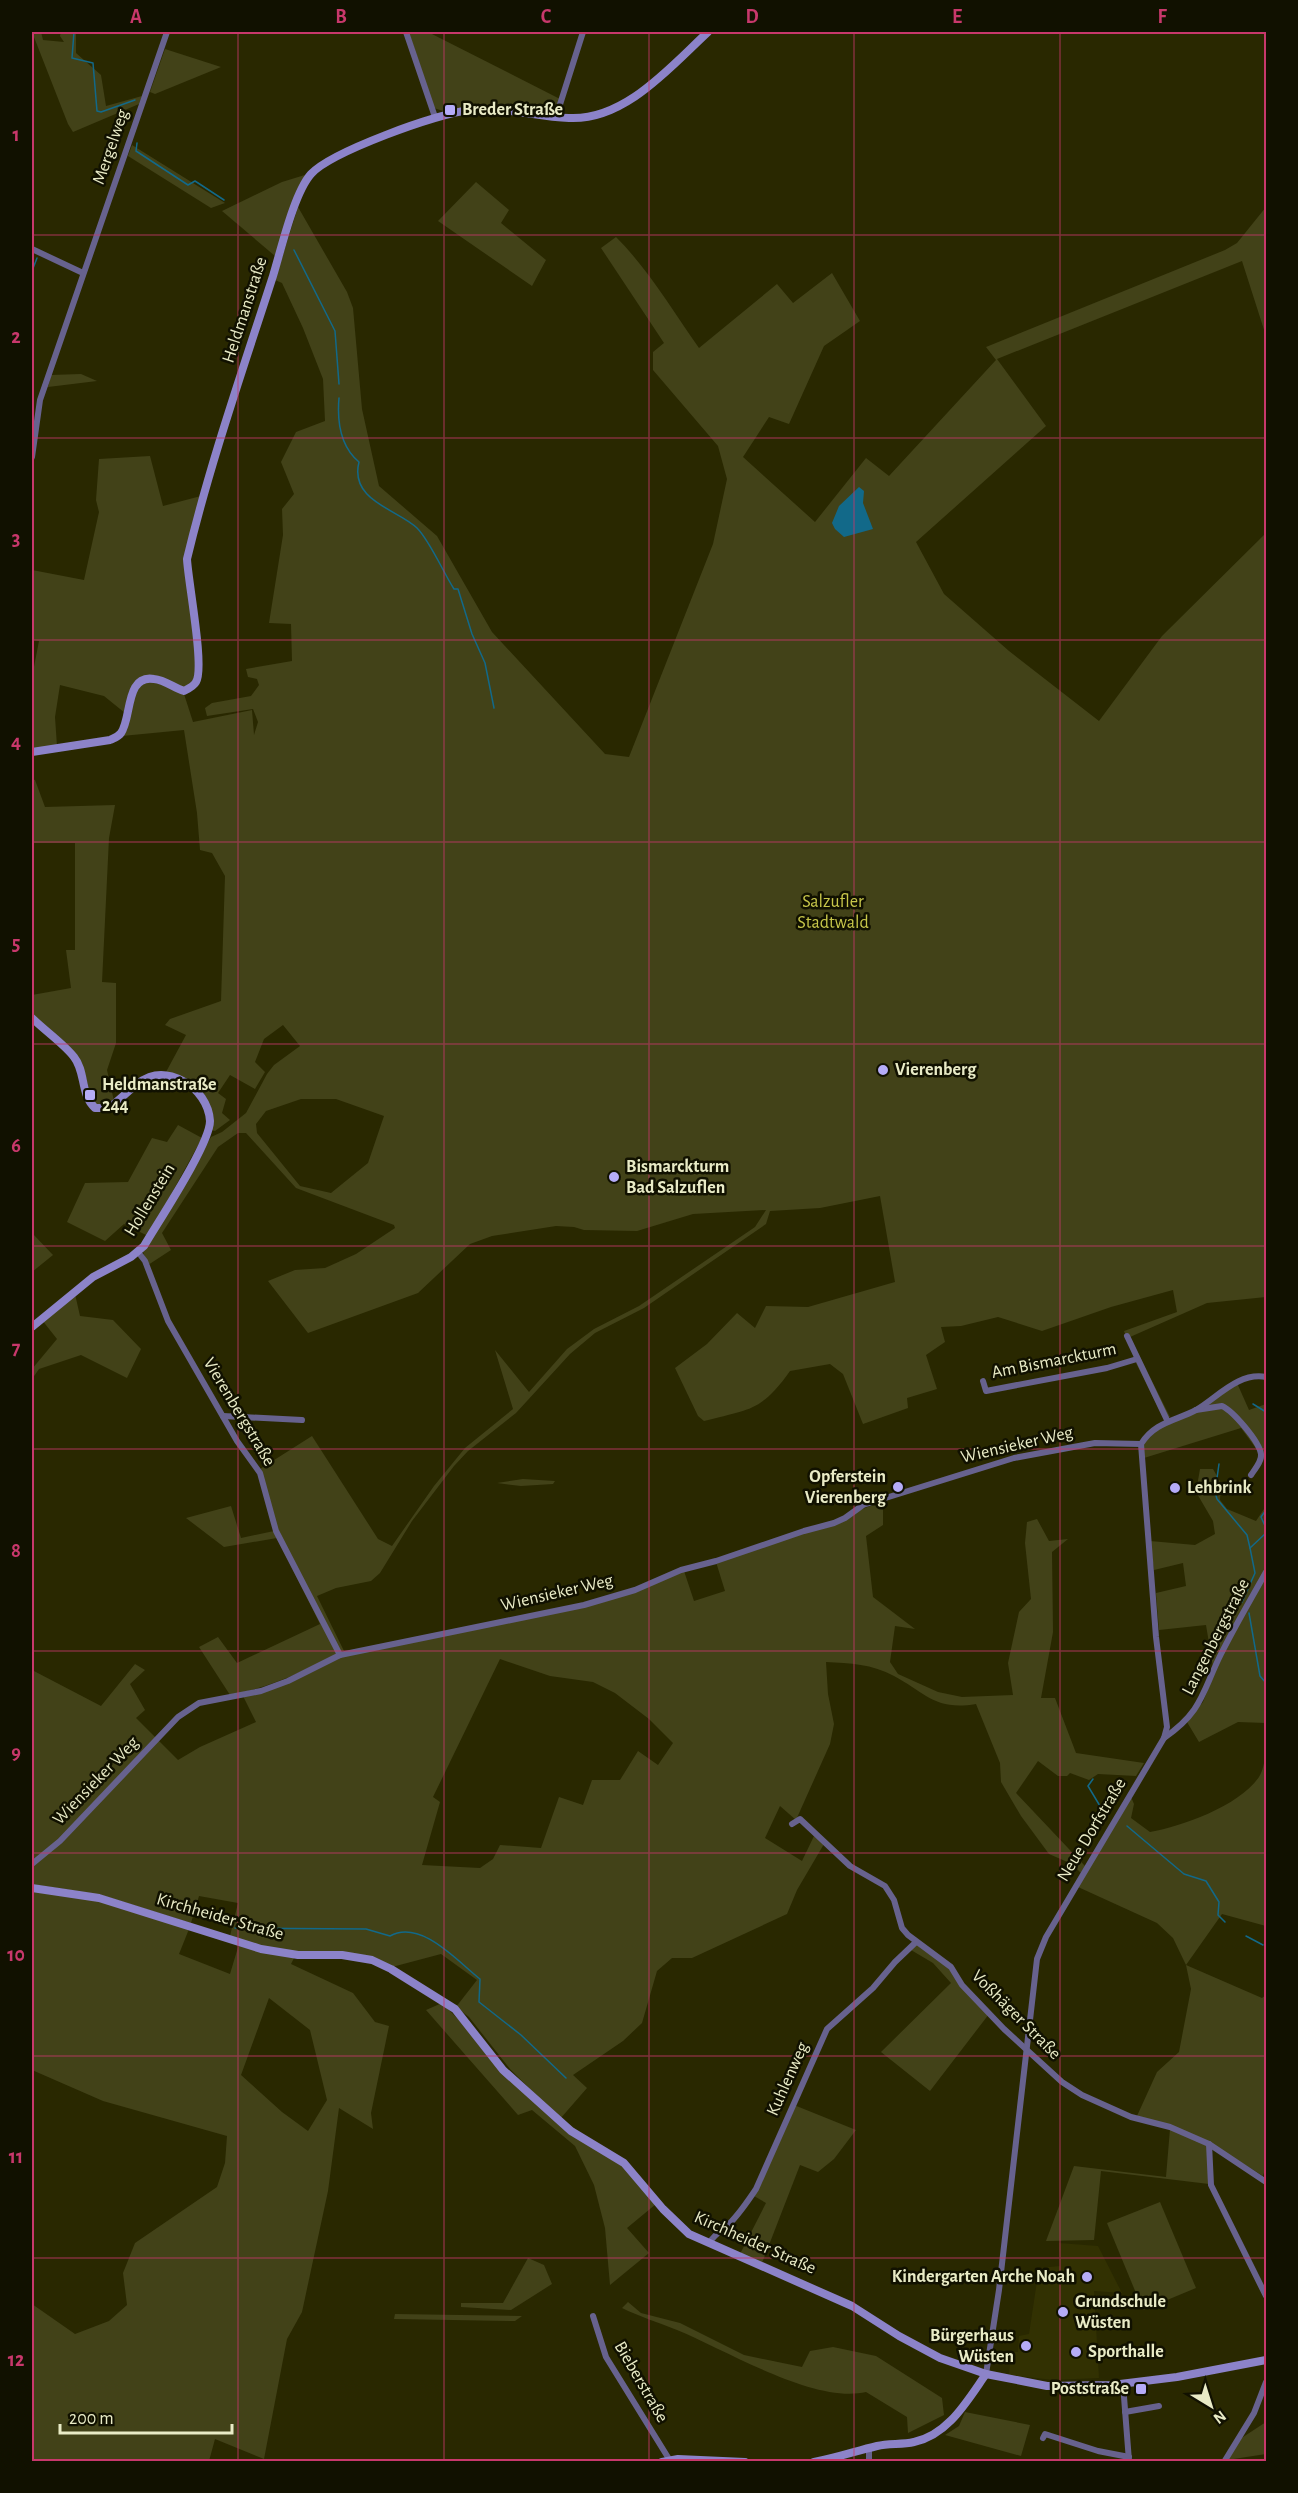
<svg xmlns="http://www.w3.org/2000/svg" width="1298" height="2493" font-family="'Alegreya Sans',sans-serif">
	<rect width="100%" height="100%" fill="#292800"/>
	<polygon fill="#323102" points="1059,2243 1098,2246 1122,2293 1094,2291 1099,2378 1053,2380 1009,2375 1011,2352 1018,2352 1019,2336 1029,2334 1039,2268 1060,2266"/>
	<g fill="#424218" fill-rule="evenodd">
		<polygon points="32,32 41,32 43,40 64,42 60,36 61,32 76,32 76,53 101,75 106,106 142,96 139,104 73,132 68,124"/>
		<polygon points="409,32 428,32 560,99 556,111 552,114 471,107 443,111 434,108"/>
		<polygon points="165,49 221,67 155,94 150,92"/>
		<polygon points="132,145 225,203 211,208 128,156"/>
		<polygon points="308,174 275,256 222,211 282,182"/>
		<polygon points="476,182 509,210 501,223 546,260 532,286 438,221"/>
		<path d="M298,207L347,292L353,308L362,409L379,486L437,536L492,632L605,754L629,757L713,544L727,479L718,446L653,370V352L664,343L601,248L616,237C649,270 672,310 699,348L777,284L793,303L832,273L860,321L824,346L789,424L769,417L743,457L815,522L866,458L889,476L996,360L986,347L1225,250L1237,243L1266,207V336L1242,261L997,359L1046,426L916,542L944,594L1009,651L1099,721L1162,636L1266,533V1297L1207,1303L1130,1337L1170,1417L1164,1419L1136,1363L1124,1331L1177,1312L1173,1290L1111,1307L1042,1331L998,1317L961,1326L941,1327L945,1342L926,1355L937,1389L907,1398L908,1408L863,1424L843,1374L830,1364L790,1371C761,1412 749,1409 704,1421L698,1416L675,1368L707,1344L737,1313L755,1328L766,1306L808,1307L895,1282L880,1196L820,1208L770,1211L766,1224L644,1308L595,1333L570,1354L516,1413L468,1451L454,1466L412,1521L380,1573L371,1581L336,1588L317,1596L344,1651C303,1671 275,1686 230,1695L199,1647L218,1637L237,1663L320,1624L277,1538L224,1547L186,1518L231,1506L241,1538L274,1531L260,1469L312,1436L378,1539L392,1546L434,1486L465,1448L513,1409L495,1350L529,1392L567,1349L594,1329L639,1306L755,1227L766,1210L693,1214L637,1231L584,1230L574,1227L556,1226L492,1236L470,1244L418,1293L308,1333L268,1281L295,1270L325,1268L356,1254L395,1228L394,1225L296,1188L246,1133H238L218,1147L162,1233L171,1250L148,1265L143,1252L211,1137L222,1132L246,1113L267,1074L274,1065L300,1046L283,1025L264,1039L255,1062L265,1072L255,1089L230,1075L218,1093L226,1099L222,1113L230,1120L215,1131L211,1130L207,1100L166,1072L186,1035L165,1025L170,1019L221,1001L225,876L212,853L200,850L197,813L184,730L122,736C127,719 131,674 157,681C166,684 176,690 184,694L193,722L252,710L254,735L258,722L253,709L207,716L205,708L212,703L251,696L259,685L257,679L248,677L246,669L292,661L291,624L269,623L283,535L282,509L294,494L281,462L296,432L325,421L323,379L303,328L282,283L275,280ZM301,1099H336L384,1116L368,1163L331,1193L300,1186L257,1133L256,1124L266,1111Z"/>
		<polygon points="81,374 97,381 48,387 51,375"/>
		<polygon points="150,456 163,506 201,496 186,559 195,636 195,682 182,688 157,677 139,681 125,713 104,696 60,685 55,717 57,746 32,750 32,677 39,641 32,640 32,570 84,580 99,512 96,500 99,459"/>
		<path d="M32,779L35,780L45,807L115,805L109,838L102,982L116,983V1043L107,1070L114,1101C106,1107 101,1108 93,1103L83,1067L32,1015V995L71,988L66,950H75V843H32Z"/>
		<polygon points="178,1125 202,1138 148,1236 124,1224 105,1241 67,1222 85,1183 128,1182 152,1138 167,1142"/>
		<polygon points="32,1233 53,1255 32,1272"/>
		<polygon points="75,1294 80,1316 113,1320 141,1349 127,1378 81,1355 39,1369 32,1379 32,1369 57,1339 42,1320"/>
		<polygon points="1237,1383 1249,1410 1266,1404 1266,1462 1241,1428 1144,1458 1142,1445 1161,1427"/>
		<polygon points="1200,1469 1213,1469 1221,1483 1220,1500 1227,1509 1256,1521 1266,1506 1266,1723 1238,1722 1199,1742 1187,1722 1203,1702 1222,1654 1213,1667 1206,1625 1159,1630 1156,1593 1186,1586 1183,1563 1154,1570 1150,1541 1195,1545 1215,1534 1213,1521 1196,1492"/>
		<polygon points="523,1479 555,1481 553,1484 521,1486 497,1483"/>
		<path d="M883,1501V1525L866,1536L873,1597L915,1629L895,1626L890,1662L898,1674L938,1692L962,1697L1013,1695L1008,1663L1019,1612L1031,1599L1025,1543L1027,1522L1037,1519L1049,1541L1068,1539L1052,1552L1053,1632L1041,1698H1055L1076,1753L1144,1763L1136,1776L1098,1774L1089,1780L1070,1773L1067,1776H1058L1038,1761L1016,1793L1085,1866L1081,1873L1072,1864L1049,1854L1021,1816L1001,1782L1000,1763L976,1704C935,1711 926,1693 894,1676C872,1664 850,1663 826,1662L828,1694L834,1724L830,1744L796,1820L780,1806L765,1838L802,1861L814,1836L824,1844L797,1890L787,1914L692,1958H672L657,1971L642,2023L623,2041L573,2075L587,2088L560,2119L510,2069L469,2017L456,2007L477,1980L441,1954L392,1967L373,1958L282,1952L230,1936L238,1903L199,1896L191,1923L101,1895L32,1884V1670L101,1706L135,1664L145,1670L130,1684L145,1710L136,1718L178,1760L200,1747L256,1722L243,1696L341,1657L585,1607L684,1571L694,1601L725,1591L716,1562L804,1532ZM500,1659L550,1676L593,1682L615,1693L649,1719L673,1743L658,1765L638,1751L620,1780H592L583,1805L559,1797L541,1848L500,1845L493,1859L480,1868L422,1865L440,1802L433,1797Z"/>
		<path d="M1266,1755V1926L1222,1914L1186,1965L1262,1998L1266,1995V2166L1263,2176L1209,2142L1137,2116L1157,2072L1179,2052L1191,1989L1186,1965L1173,1938L1157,1923L1078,1887L1131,1797L1134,1804L1131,1818L1150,1832C1183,1826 1239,1806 1259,1777C1263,1771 1264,1762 1266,1755Z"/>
		<path d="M32,1891L99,1901L189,1929L179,1954L230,1974L239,1944L294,1958L291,1964L353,1993L375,2022L389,2026L371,2113L373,2129L339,2108L328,2191L302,2312L287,2339L264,2459L215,2439L209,2461H32V2304L75,2334L109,2321L127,2305L123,2273L135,2243L217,2187L225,2163L227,2136L103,2101L32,2070ZM269,1998L310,2030L327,2100L308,2131L282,2112L241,2075Z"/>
		<polygon points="917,1944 940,1959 989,2014 930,2091 881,2052 951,1983 933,1963 911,1950"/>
		<polygon points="442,2003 463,2024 487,2056 510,2081 624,2165 656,2204 627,2228 649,2253 610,2285 605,2228 594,2185 575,2146 532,2110 518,2115 426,2010"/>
		<polygon points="794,2105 856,2130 834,2159 818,2172 800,2165 762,2263 740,2254 766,2203 754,2196"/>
		<polygon points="1170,2129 1207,2145 1209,2184 1101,2171 1094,2240 1046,2241 1074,2166 1166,2177"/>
		<polygon points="1160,2202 1196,2288 1143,2310 1107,2223"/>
		<polygon points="528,2258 544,2265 552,2284 511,2310 461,2307 461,2303 503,2303"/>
		<path d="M628,2302L641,2313L680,2323L744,2355L802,2367L810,2351L833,2347L876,2356L942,2398L944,2415L908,2433L907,2417L866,2392C814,2404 726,2350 677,2330C658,2322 640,2317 622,2308Z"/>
		<polygon points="395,2314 522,2316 515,2321 394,2319"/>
		<polygon points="965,2412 1030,2425 1021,2456 945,2435 959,2426"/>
		<polygon points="1266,2422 1266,2454 1227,2460 1240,2439"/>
	</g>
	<polygon fill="#126989" points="859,487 864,491 863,503 873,529 844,537 835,529 832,523 839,506"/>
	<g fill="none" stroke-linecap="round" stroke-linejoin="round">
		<g stroke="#126989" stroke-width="1.5">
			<polyline points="74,32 72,58 93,63 97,111 101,112 135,100"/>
			<polyline points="137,143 136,151 188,185 195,181 224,200"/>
			<polyline points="294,250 335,331 339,384"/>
			<polyline points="32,271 37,258"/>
			<path d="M339,398C337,421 340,446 359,462C349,501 399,510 417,528C430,541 443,572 454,589H458L472,634L485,663L494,708"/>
			<polyline points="1253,1404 1266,1412"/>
			<polyline points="1219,1464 1215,1492 1217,1499 1247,1535 1250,1548"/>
			<polyline points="1266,1510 1261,1517 1266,1528"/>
			<polyline points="1242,1602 1255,1573 1250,1548 1266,1533"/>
			<polyline points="1249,1613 1260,1676 1266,1683"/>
			<polyline points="1093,1779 1088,1786 1106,1816"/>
			<polyline points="1127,1826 1184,1874 1206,1881 1219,1902 1218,1915 1225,1922"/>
			<path d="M235,1928L366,1929L390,1936C421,1919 457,1961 480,1979L479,2002L521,2035L566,2078"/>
			<polyline points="1246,1936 1263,1945"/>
		</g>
		<g stroke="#67628e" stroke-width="6">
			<polyline points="406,32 435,117"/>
			<polyline points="556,117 583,32"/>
			<polyline points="32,249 83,273"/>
			<polyline points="32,457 40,400 167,32"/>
			<polyline points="138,1252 145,1261 168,1321 237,1441 260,1473 276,1531 340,1655"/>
			<polyline points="1127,1336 1167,1420"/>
			<polyline points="983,1381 986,1391 1107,1368 1137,1359"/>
			<path d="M1196,1410L1222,1406C1233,1411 1259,1441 1261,1454C1262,1461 1255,1469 1251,1475"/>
			<polyline points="223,1416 302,1420"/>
			<path d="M1164,1738C1203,1711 1202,1692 1221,1654C1235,1626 1251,1599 1266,1572"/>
			<polyline points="792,1824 800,1819 850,1866 885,1886 894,1900 902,1928 908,1935 951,1967 962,1985 1004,2029 1062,2082 1082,2095 1131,2117 1170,2127 1209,2144 1266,2182"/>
			<polyline points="32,1864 60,1841 178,1717 199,1703 261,1691 288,1681 340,1655 584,1605 635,1590 681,1570 716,1561 804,1531 834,1523 845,1518 863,1505 1014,1458 1095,1443 1141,1444"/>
			<polyline points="1209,2144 1211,2185 1266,2296"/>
			<path d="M709,2243C715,2234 722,2230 730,2223C740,2213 748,2201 756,2189L827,2029L873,1988L895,1962L916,1942"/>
			<polyline points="593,2316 606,2357 669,2459"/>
			<path d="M986,2374L999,2290L1037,1959L1046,1937L1164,1738L1167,1727L1156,1637L1141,1444C1155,1422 1175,1421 1196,1410C1218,1397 1238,1372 1266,1377"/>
			<polyline points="1123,2384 1129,2461"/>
			<polyline points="1125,2412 1159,2406"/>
			<polyline points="1043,2438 1045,2434 1098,2451 1129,2457"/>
			<polyline points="869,2462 869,2448"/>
			<polyline points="1224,2462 1254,2413 1266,2382"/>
		</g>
		<g stroke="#8c83c9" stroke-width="8">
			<path d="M32,752L110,740C114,738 118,737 121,733C132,718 125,674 154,679C165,680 174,688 184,691C188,689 194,686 196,682C205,668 188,581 187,559C210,463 243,369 273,276C281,250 294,193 311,174C331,152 438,113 470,110C503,106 536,117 569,118C625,121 671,66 708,32"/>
			<path d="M32,1018C44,1030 64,1044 74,1057C86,1072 80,1094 95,1108H109C134,1089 148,1063 183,1081C198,1089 209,1104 210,1121C210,1144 158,1222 144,1246L131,1257L93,1277L32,1327"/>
			<polyline points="32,1888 99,1898 261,1949 298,1955 342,1955 372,1960 391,1969 455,2009 503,2070 571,2131 624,2163 663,2209 689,2234 852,2306 899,2336 940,2358 986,2374 1047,2386 1112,2385 1177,2377 1266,2360"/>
			<polyline points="662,2462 678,2459 745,2462"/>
			<path d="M814,2462C836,2458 856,2451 877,2446C889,2443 902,2445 914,2442C948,2435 967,2401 986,2374"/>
		</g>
	</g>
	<path fill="none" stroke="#c8386b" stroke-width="1.5" stroke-opacity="0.55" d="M238,32V2462M444,32V2462M649,32V2462M854,32V2462M1060,32V2462M32,235H1266M32,438H1266M32,640H1266M32,842H1266M32,1044H1266M32,1246H1266M32,1449H1266M32,1651H1266M32,1853H1266M32,2056H1266M32,2258H1266"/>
	<g fill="#b5acf8" stroke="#110" stroke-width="2">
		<rect x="444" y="104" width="12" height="12" rx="3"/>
		<circle cx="883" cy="1070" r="6"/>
		<rect x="84" y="1089" width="12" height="12" rx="3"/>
		<circle cx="614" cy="1177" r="6"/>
		<circle cx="898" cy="1487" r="6"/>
		<circle cx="1175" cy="1488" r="6"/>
		<circle cx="1087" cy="2277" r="6"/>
		<circle cx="1063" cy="2312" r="6"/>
		<circle cx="1026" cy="2346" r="6"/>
		<circle cx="1076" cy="2352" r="6"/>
		<rect x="1135" y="2383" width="12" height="12" rx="3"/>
	</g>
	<g text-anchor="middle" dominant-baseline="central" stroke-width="5" stroke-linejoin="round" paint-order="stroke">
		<g font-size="18" font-weight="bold" fill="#e9ebc6" stroke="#110" text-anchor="start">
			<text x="462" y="110">Breder Straße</text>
			<text x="895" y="1070">Vierenberg</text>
			<text x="102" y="1085">Heldmanstraße<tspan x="102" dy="21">244</tspan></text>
			<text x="626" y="1167">Bismarckturm<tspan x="626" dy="21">Bad Salzuflen</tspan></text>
			<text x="886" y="1477" text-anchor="end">Opferstein<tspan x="886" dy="21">Vierenberg</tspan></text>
			<text x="1187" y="1488">Lehbrink</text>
			<text x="1075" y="2277" text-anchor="end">Kindergarten Arche Noah</text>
			<text x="1075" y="2302">Grundschule<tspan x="1075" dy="21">Wüsten</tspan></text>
			<text x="1014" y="2336" text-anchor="end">Bürgerhaus<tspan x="1014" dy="21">Wüsten</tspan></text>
			<text x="1088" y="2352">Sporthalle</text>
			<text x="1129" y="2389" text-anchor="end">Poststraße</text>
		</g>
		<g font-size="18" fill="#e9ebc6" stroke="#110">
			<text transform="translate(111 147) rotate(-71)">Mergelweg</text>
			<text transform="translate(245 310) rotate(-72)">Heldmanstraße</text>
			<text transform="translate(150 1200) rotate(-59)">Hollenstein</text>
			<text transform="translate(1054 1361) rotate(-11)">Am Bismarckturm</text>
			<text transform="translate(239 1412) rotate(59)">Vierenbergstraße</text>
			<text transform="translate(1017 1445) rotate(-13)">Wiensieker Weg</text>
			<text transform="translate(557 1593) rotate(-13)">Wiensieker Weg</text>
			<text transform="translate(1216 1637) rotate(-63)">Langenbergstraße</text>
			<text transform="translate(96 1781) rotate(-46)">Wiensieker Weg</text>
			<text transform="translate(1092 1830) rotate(-59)">Neue Dorfstraße</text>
			<text transform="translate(220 1917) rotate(16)">Kirchheider Straße</text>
			<text transform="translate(1016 2015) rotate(45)">Voßhäger Straße</text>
			<text transform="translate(788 2079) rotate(-66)">Kuhlenweg</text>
			<text transform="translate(755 2243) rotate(24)">Kirchheider Straße</text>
			<text transform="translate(641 2382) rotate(60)">Bieberstraße</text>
		</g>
		<g font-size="18" fill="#c8c74a" stroke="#110">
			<text x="833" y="902">Salzufler<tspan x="833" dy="21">Stadtwald</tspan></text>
		</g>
	</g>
	<rect width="1298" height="2493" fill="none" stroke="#111100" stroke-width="66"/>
	<g transform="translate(1211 2406) rotate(142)" stroke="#111100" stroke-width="4.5" paint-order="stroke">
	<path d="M0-4.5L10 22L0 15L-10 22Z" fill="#e9ebc6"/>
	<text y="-9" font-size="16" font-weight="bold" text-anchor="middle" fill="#e9ebc6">N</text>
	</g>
	<path d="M60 2424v9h172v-9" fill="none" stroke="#e9ebc6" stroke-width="3"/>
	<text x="69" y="2424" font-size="18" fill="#e9ebc6" stroke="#111100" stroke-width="4.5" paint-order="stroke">200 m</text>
	<rect x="33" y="33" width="1232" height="2427" fill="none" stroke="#c8386b" stroke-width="2"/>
	<g font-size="20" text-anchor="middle" font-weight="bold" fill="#c8386b">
		<text x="136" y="23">A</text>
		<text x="341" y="23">B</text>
		<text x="546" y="23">C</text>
		<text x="752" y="23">D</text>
		<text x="957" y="23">E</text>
		<text x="1162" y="23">F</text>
		<text x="16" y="141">1</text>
		<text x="16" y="343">2</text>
		<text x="16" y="545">3</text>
		<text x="16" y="748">4</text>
		<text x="16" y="950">5</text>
		<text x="16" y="1152">6</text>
		<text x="16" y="1354">7</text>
		<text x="16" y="1557">8</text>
		<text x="16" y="1759">9</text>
		<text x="16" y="1961">10</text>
		<text x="16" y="2163">11</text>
		<text x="16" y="2366">12</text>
	</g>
</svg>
